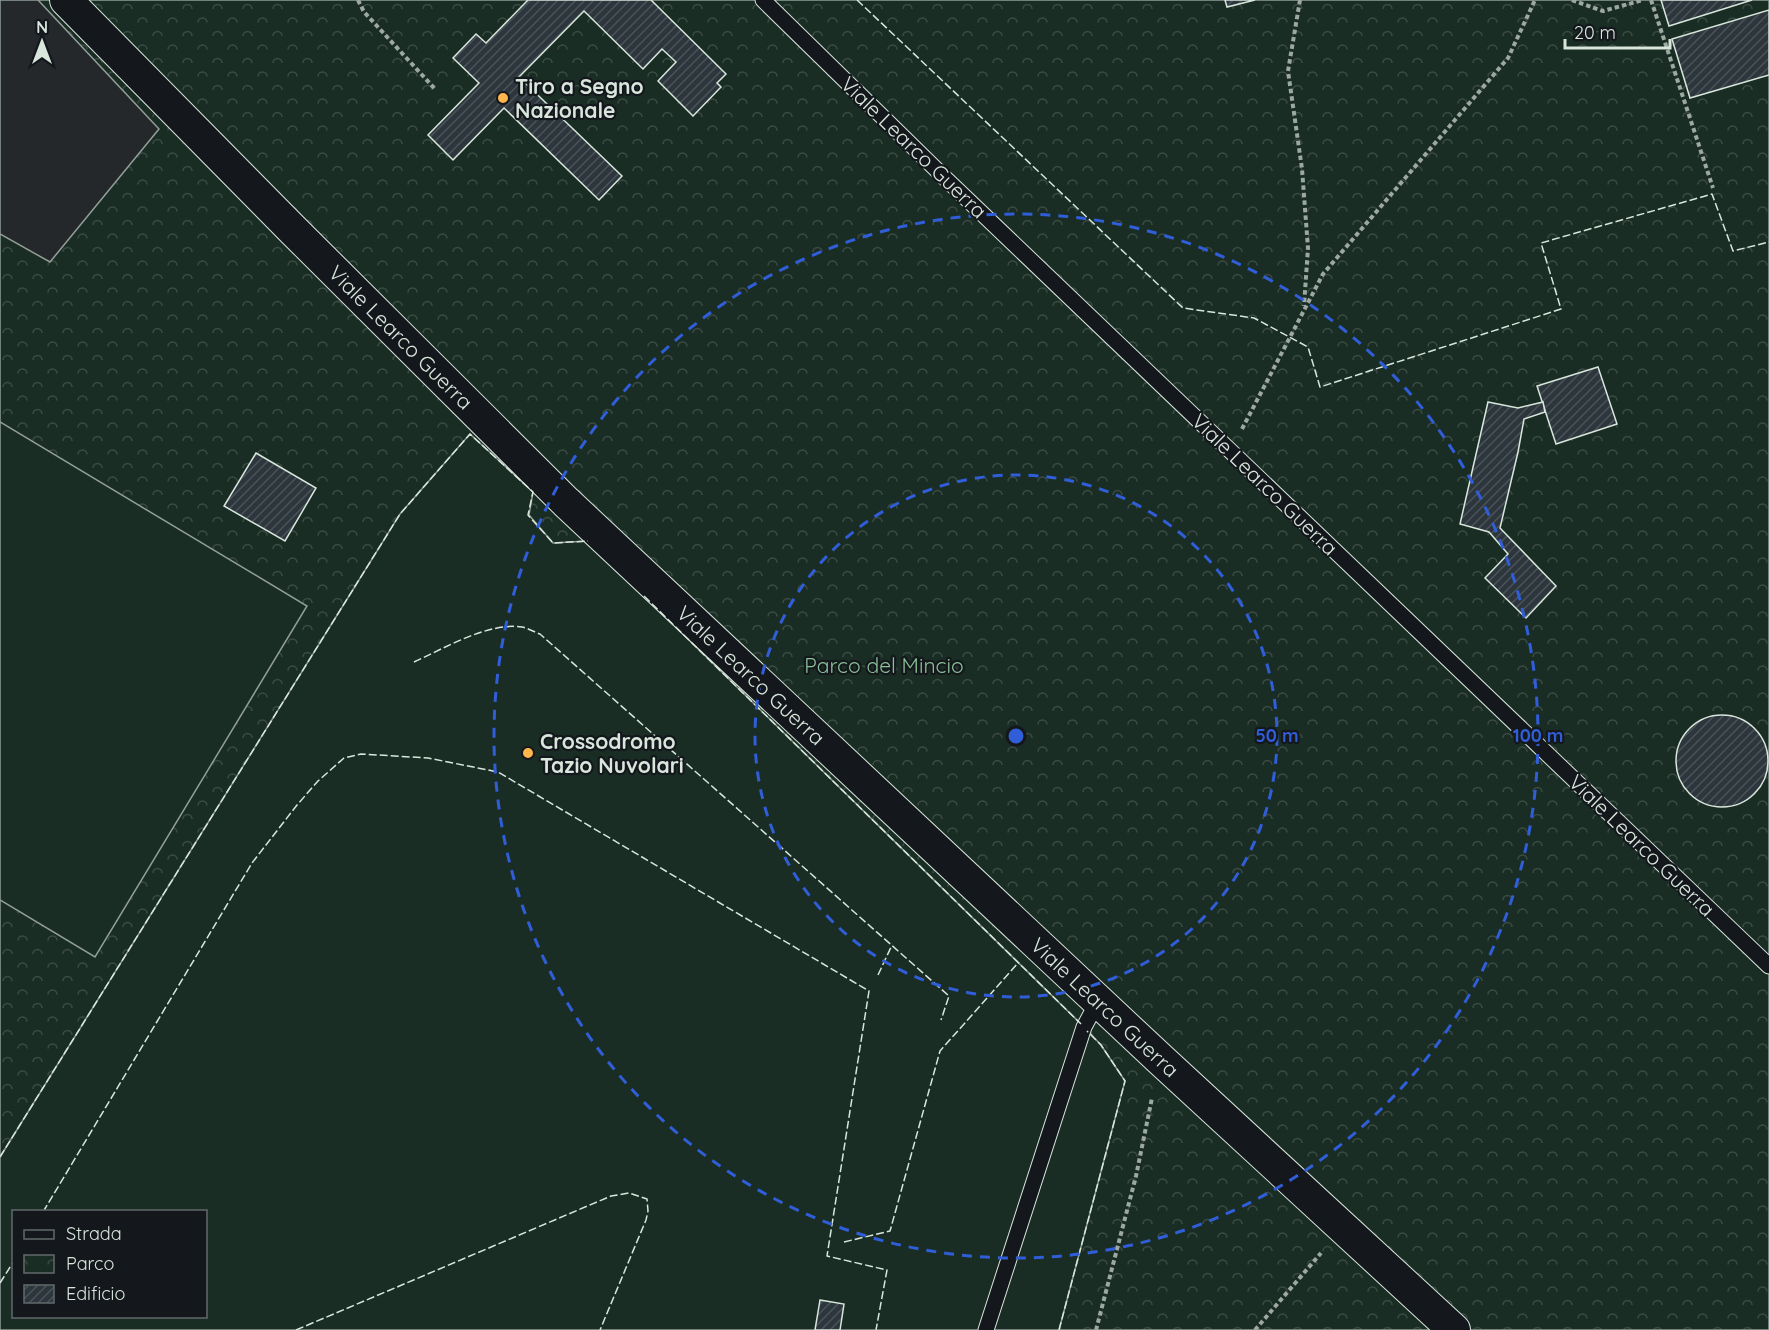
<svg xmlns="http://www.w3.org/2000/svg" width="1769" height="1330" font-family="Quicksand,sans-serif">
	<defs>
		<pattern id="park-crowns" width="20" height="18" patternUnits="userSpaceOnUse" patternTransform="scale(1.5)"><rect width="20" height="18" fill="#1a2d24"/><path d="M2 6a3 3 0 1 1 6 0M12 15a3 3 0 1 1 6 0" fill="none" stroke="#3b4b43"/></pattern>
		<pattern id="building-hatch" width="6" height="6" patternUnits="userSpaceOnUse" patternTransform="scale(1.5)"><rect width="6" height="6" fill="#2c363c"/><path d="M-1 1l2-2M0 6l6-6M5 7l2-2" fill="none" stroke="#4a5358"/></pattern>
	</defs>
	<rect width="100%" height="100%" fill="#14181c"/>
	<path fill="url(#park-crowns)" stroke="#939e99" stroke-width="1.5" fill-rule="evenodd" d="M0,0H1769V1330H0ZM14,1212H206V1316H14Z"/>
	<g fill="#1a2d24" stroke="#939e99" stroke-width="1.5" fill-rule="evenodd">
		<polygon points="0,422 307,606 95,957 0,900"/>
		<path d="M470,434L533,492L529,515L553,543L588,541L1084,1027L1101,1045L1125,1081L1059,1330H0V1157L400,514ZM14,1212H206V1316H14Z"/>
	</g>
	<polygon fill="#24282b" stroke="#939e99" stroke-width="1.5" points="0,0 38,0 159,129 50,262 0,234"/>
	<g fill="url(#building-hatch)" stroke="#d8e6dc" stroke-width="1.5">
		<polygon points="528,0 651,0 726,74 717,83 721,87 693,116 658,81 676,62 662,49 643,69 584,11 519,77 622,176 599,200 504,108 453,160 428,135 479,83 453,58 476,34 486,43"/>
		<polygon points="1225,0 1255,0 1227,7"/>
		<polygon points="1661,0 1752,0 1669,26"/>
		<polygon points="1769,10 1769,75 1690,98 1672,39"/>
		<polygon points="1598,367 1617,424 1556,444 1537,386"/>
		<polygon points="1488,402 1518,408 1543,402 1545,412 1524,419 1518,452 1500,528 1556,586 1526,618 1485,578 1508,554 1489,532 1460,524"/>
		<polygon points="256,453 316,488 285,541 224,506"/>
		<circle cx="1722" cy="761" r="46"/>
		<polygon points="820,1300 844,1304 840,1330 815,1330"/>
	</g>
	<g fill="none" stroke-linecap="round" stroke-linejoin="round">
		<defs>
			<g id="lane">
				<polyline points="763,0 946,179 1769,966"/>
				<polyline points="986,1330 1084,1027 1098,1001"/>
			</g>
			<polyline id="street" points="66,0 293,230 566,502 1160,1059 1454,1330"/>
		</defs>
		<use href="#lane" stroke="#d8e6dc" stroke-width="17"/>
		<use href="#street" stroke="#d8e6dc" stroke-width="34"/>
		<g stroke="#9da8a2" stroke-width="4" stroke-dasharray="4.5 3" stroke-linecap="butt">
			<polyline points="358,0 364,12 436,90"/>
			<polyline points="1300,0 1288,71 1302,169 1308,248 1304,306"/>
			<polyline points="1572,0 1603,11 1643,0"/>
			<polyline points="1651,0 1713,188"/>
			<polyline points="1242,429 1323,274 1508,58 1535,0"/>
			<polyline points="1096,1330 1136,1176 1152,1098"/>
			<polyline points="1255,1330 1321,1253"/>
		</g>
		<use href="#lane" stroke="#14181c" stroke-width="15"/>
		<use href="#street" stroke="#14181c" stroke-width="32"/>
		<g stroke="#d8e6dc" stroke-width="1.5" stroke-dasharray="8 3" stroke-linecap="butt">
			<polyline points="857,0 1183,308 1254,318 1308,347 1320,387 1561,309 1541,243 1712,194 1733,251 1769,242"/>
			<polyline points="644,596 1081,1024"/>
			<path d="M414,662C445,648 488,622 522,627C528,628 534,632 540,634L949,996L941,1020"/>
			<polyline points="878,975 892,945"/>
			<polyline points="0,1157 400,514 470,434 533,492 528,515 553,543 588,541"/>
			<polyline points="43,1212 252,863 297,805 318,781 344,758 361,754 428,758 498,772 869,991 827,1256 887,1270 876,1330"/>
			<polyline points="844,1242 890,1231 940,1051 1018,963"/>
			<polyline points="0,1283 14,1261"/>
			<polyline points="296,1330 611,1196 629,1193 647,1199 648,1211 646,1220 600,1330"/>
			<polyline points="1059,1330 1125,1081 1101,1045 1087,1031"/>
		</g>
	</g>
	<g fill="none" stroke="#305dd8" stroke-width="3" stroke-dasharray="10 8">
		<circle cx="1016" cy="736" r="261"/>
		<circle cx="1016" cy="736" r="522"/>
	</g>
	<g fill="#ffb74d" stroke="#14181c" stroke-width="2">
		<circle cx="503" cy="98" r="6"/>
		<circle cx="528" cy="753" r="6"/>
	</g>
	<g text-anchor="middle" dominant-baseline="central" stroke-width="4.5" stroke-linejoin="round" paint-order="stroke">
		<g font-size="21" font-weight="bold" fill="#d8e6dc" stroke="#14181c" text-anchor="start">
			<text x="515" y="86">Tiro a Segno<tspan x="515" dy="24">Nazionale</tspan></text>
			<text x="540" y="741">Crossodromo<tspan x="540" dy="24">Tazio Nuvolari</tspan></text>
		</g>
		<g font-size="21" fill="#d8e6dc" stroke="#14181c">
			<text transform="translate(914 147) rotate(44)">Viale Learco Guerra</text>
			<text transform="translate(401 337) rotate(45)">Viale Learco Guerra</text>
			<text transform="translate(1265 484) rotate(44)">Viale Learco Guerra</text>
			<text transform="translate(751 675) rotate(43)">Viale Learco Guerra</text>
			<text transform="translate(1642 845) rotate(44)">Viale Learco Guerra</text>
			<text transform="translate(1105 1007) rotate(43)">Viale Learco Guerra</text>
		</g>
		<g font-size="21" fill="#8ac095" stroke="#14181c">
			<text x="884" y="665">Parco del Mincio</text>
		</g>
	</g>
	<circle cx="1016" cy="736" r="9" fill="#305dd8" stroke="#14181c" stroke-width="3"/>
	<g font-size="18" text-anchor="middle" font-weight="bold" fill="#305dd8" stroke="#14181c" stroke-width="4.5" stroke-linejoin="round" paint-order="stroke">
		<text x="1277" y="742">50 m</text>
		<text x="1538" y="742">100 m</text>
	</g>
	<rect x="12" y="1210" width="195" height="108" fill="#14181c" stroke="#626a69" stroke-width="1.5"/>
	<rect x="24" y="1230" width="30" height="9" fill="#14181c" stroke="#626a69" stroke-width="1.5"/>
	<text x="66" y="1240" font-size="18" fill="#d8e6dc">Strada</text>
	<rect x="24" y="1255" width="30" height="18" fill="url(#park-crowns)" stroke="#626a69" stroke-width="1.5"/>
	<text x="66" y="1270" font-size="18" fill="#d8e6dc">Parco</text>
	<rect x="24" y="1285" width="30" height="18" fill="url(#building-hatch)" stroke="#626a69" stroke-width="1.5"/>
	<text x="66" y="1300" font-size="18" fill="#d8e6dc">Edificio</text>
	<g transform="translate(42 42)" stroke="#14181c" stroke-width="4.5" paint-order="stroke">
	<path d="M0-4.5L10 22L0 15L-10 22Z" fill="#d8e6dc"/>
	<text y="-9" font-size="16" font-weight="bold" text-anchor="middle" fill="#d8e6dc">N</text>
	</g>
	<path d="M1565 39v9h105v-9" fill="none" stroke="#d8e6dc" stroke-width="3"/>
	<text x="1574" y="39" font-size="18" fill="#d8e6dc" stroke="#14181c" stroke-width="4.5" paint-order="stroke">20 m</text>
</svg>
